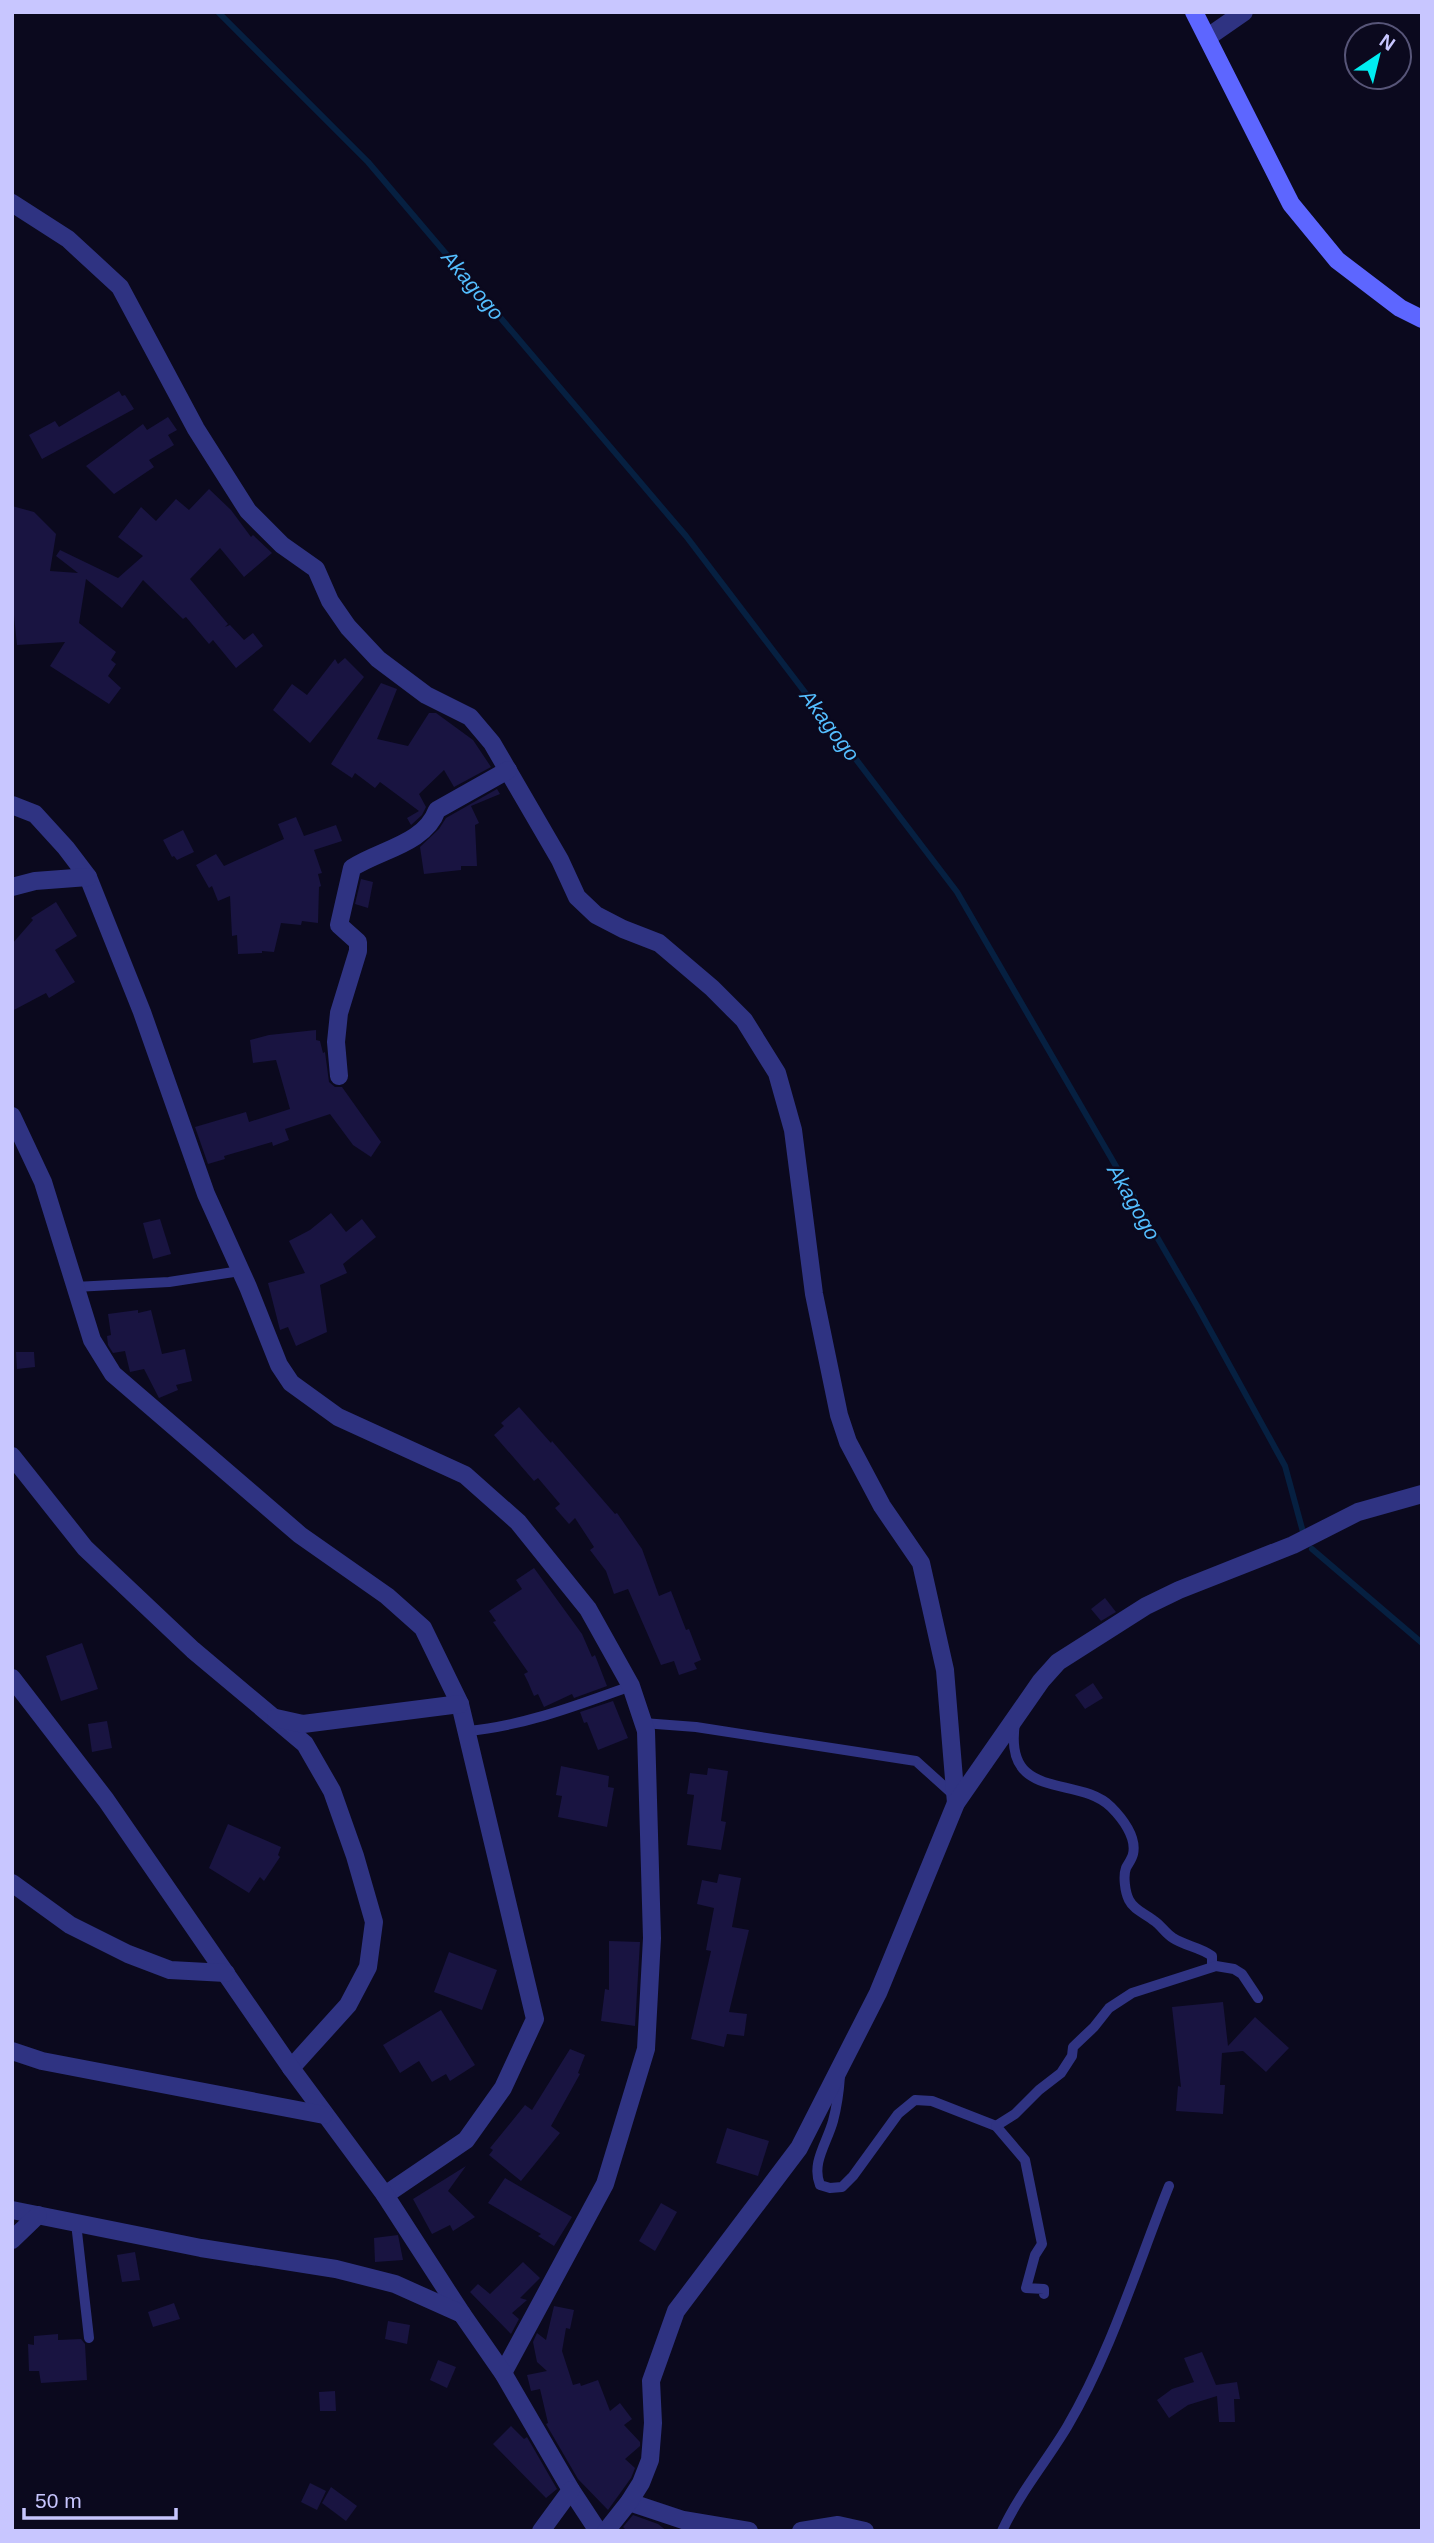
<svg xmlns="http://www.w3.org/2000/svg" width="1434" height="2543" font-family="Helvetica,sans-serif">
	<rect width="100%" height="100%" fill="#0b091e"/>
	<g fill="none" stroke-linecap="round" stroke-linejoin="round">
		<g stroke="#062041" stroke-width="6">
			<polyline points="218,12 368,162 686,536 957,892 1197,1306 1285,1466 1303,1532"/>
			<polyline points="1312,1549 1422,1643"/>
		</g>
	</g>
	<g fill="#191441">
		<polygon points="119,391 122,396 125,395 134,409 42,459 29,435 55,421 59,427"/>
		<polygon points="168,417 177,430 168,435 174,445 149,460 154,467 114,494 86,466 143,424 147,430"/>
		<polygon points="209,489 231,510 251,537 253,535 272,553 244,577 220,548 190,579 228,624 225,627 230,625 244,640 253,633 263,646 236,668 213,640 209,644 186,617 183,619 143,580 122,608 86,579 79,623 116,652 111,660 116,664 108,676 121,688 109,704 50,666 65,642 17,645 12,596 12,506 34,512 56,534 50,571 78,573 56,556 60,550 118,578 143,556 118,537 141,507 156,521 176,499 189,510"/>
		<polygon points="345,658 364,677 310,743 273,710 292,684 307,695 335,659 338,664"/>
		<polygon points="381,683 397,689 377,739 408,746 429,713 436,713 473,740 491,767 454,787 444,770 419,794 426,807 422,815 411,825 407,818 419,811 380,782 375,788 355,773 352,778 331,764"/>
		<polygon points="497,789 500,794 471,806 479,823 475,825 477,866 461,866 461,870 424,874 420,847 439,829 446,818"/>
		<polygon points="296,817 304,836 336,825 342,841 314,850 322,873 318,874 321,886 319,887 318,923 302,921 301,925 281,923 274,952 262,951 262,953 238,954 237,935 232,936 230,896 218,901 212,886 209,888 196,865 216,854 224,866 284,839 278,824"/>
		<polygon points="183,830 194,852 177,860 174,856 172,857 163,840"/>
		<polygon points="361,879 373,882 368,908 355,904"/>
		<polygon points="56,902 77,936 55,950 75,982 49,998 46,993 12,1011 12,944 33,920 31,918"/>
		<polygon points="316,1030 316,1040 320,1041 323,1053 325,1052 329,1082 335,1087 342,1087 381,1142 371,1157 353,1145 330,1114 285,1129 289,1140 273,1146 272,1142 224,1156 225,1159 208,1164 195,1127 246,1112 249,1122 290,1109 276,1060 253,1063 250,1040 269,1035"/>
		<polygon points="331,1213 346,1232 362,1219 376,1237 343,1264 347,1273 320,1285 327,1332 296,1346 288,1327 280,1330 268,1283 305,1273 289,1241 310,1230"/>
		<polygon points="160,1219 171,1254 153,1259 143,1223"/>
		<polygon points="138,1310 138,1313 151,1310 162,1354 185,1349 192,1381 176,1385 178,1390 159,1398 144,1369 130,1372 125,1351 113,1353 108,1345 107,1336 111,1335 108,1314"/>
		<polygon points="16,1352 34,1352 35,1367 17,1369"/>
		<polygon points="519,1407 551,1443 552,1441 615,1514 617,1513 642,1549 659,1596 671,1591 686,1630 689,1629 701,1660 694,1663 697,1669 679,1675 674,1661 661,1665 628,1589 614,1594 606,1571 590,1550 594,1547 575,1518 569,1524 555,1508 560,1504 538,1478 534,1481 494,1435 504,1426 501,1423"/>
		<polygon points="534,1568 582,1634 592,1657 595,1655 607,1686 574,1698 572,1694 544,1707 538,1694 534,1696 528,1682 524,1674 528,1672 493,1622 496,1621 489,1611 522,1589 516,1580"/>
		<polygon points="1105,1598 1116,1612 1101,1621 1091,1609"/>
		<polygon points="82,1643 98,1689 61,1701 46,1656"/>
		<polygon points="1093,1683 1103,1698 1085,1709 1075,1695"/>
		<polygon points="613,1701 628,1738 598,1750 587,1722 584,1723 580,1712"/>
		<polygon points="107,1721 112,1748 92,1752 88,1724"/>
		<polygon points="561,1766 609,1776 608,1787 614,1788 607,1827 558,1817 562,1796 556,1795"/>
		<polygon points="708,1768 728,1771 721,1821 726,1822 721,1850 687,1845 694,1795 687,1794 690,1773 707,1775"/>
		<polygon points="228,1824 281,1847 278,1855 280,1857 264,1881 260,1877 249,1893 209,1868"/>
		<polygon points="719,1874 741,1878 732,1927 749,1930 729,2012 747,2014 744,2036 727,2034 724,2047 691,2039 711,1951 706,1950 714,1908 697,1904 702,1880 717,1883"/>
		<polygon points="609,1941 640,1942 635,2026 601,2021 605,1989 609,1990"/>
		<polygon points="449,1952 497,1970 482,2010 434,1992"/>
		<polygon points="1223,2002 1228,2046 1255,2017 1289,2048 1266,2072 1243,2051 1222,2053 1220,2085 1225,2085 1223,2114 1176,2111 1178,2086 1181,2087 1172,2007"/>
		<polygon points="441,2010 475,2065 450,2081 446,2074 432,2082 419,2061 400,2073 383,2045"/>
		<polygon points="570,2049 585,2055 578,2073 580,2074 551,2126 560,2133 521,2181 489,2155 493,2150 490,2148 525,2105 532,2110"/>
		<polygon points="727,2128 769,2141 758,2176 716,2163"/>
		<polygon points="466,2166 448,2191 475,2217 453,2231 450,2225 432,2234 413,2199"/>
		<polygon points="505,2178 572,2217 554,2246 538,2236 541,2234 488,2203"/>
		<polygon points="661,2203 677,2212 655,2251 639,2241"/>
		<polygon points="398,2235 403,2260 375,2262 374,2238"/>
		<polygon points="135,2252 140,2280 122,2282 117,2255"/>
		<polygon points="523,2262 540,2278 520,2298 527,2300 512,2313 519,2319 511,2334 470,2292 478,2284 490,2294"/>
		<polygon points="174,2303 180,2319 153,2327 148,2312"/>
		<polygon points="554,2306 574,2310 570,2329 566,2328 562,2351 573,2385 580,2383 581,2386 598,2380 610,2411 620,2403 632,2419 624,2425 640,2442 640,2446 625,2459 635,2468 631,2478 608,2510 578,2479 546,2424 548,2423 540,2389 531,2391 527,2375 547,2371 537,2362 533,2342 537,2333 546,2340"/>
		<polygon points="388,2321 410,2325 407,2344 385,2339"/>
		<polygon points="58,2334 58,2340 81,2339 85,2344 87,2380 41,2383 39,2371 29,2371 28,2344 34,2345 34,2336"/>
		<polygon points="1202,2352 1216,2385 1237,2382 1240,2399 1234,2399 1235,2422 1219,2422 1217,2396 1188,2405 1169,2418 1157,2400 1172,2389 1194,2382 1184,2358"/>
		<polygon points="438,2360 456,2367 447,2388 430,2380"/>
		<polygon points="335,2391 336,2411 320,2411 319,2392"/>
		<polygon points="511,2426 524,2439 527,2437 557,2489 546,2498 493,2444"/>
		<polygon points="310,2483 326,2491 317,2510 301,2502"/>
		<polygon points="331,2487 357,2506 346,2521 322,2503"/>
		<polygon points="633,2515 658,2524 667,2531 627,2531 623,2527"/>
	</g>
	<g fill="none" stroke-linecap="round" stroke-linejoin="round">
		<g stroke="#2f3382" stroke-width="10">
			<polyline points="75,1287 169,1282 240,1271"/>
			<polyline points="643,1723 696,1727 916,1761 956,1797"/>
			<path d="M1015,1723C1003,1803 1078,1774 1111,1807C1122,1818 1137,1837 1133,1854C1132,1859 1128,1864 1126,1868C1123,1876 1125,1892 1129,1900C1134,1910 1144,1913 1153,1920C1161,1925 1165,1933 1173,1938C1185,1946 1200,1947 1212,1956V1967"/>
			<path d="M467,1731C524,1726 578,1705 631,1686"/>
			<path d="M840,2076C839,2091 837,2106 833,2121C827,2143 811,2163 820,2185L830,2188L842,2187L853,2176L898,2114L915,2100L932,2101L996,2126L1025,2160L1042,2244L1035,2255L1026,2288L1044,2289V2294"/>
			<polyline points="996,2126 1015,2114 1039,2090 1061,2073 1072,2056 1073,2047 1094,2027 1109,2008 1132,1993 1216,1966 1234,1969 1242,1974 1258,1998"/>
			<polyline points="76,2223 89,2338"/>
			<path d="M1002,2531C1019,2494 1046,2462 1067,2427C1111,2352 1137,2266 1169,2186"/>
		</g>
		<g stroke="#2f3382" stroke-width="18">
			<polyline points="1208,37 1244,12"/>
			<polyline points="12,203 68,239 120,287 196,429 248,511 282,545 316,569 330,601 348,627 378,659 426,695 470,717 492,743 560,860 577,897 596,915 623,929 659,943 712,988 744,1020 777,1073 793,1130 814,1294 839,1415 848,1442 882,1506 921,1563 945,1670 956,1803"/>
			<polyline points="12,805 35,814 66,848 88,877 142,1012 206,1194 248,1287 279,1365 291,1383 338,1417 465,1475 518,1522 588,1609 631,1686 646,1731 652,1938 646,2049 605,2184 503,2373"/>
			<polyline points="12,887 35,881 88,877"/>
			<path d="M339,1076L336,1042L339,1013L358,951V942L339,925L352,868C379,850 425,844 437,810L508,770"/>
			<polyline points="12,1116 43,1182 92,1340 113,1374 300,1535 387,1596 423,1628 460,1704 535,2019 503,2088 466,2140 385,2195"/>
			<polyline points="12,1456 85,1548 193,1650 305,1744 332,1791 355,1856 374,1922 368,1967 348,2005 291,2068"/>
			<polyline points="12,1678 106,1800 291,2068 385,2195 462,2314 503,2373 571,2490 598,2531"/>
			<polyline points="276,1718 303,1724 460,1704"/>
			<polyline points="12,1883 70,1925 128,1954 170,1970 226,1973"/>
			<polyline points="12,2051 42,2061 324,2115"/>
			<polyline points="12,2210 201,2248 336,2269 395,2284 462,2314"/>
			<polyline points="12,2240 38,2215"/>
			<polyline points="629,2502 683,2520 749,2531"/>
			<polyline points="541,2531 571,2490"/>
			<polyline points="606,2531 629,2502 641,2483 650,2460 653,2423 651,2381 676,2311 799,2148 878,1993 956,1803 1041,1681 1058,1662 1146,1606 1179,1590 1293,1545 1358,1512 1422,1494"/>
			<polyline points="801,2531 838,2525 865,2531"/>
		</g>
		<polyline stroke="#5d66ff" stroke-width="18" points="1194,12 1291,204 1337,260 1400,308 1422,319"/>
	</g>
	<g text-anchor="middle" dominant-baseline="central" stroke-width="5" stroke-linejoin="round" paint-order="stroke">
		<g font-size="21" font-style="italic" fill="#54beff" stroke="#0b091e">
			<text transform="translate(473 285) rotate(50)">Akagogo</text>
			<text transform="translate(830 725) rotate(53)">Akagogo</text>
			<text transform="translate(1134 1202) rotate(60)">Akagogo</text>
		</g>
	</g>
	<rect width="1434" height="2543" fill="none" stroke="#c8c6ff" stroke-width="28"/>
	<g transform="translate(1378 56) rotate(35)"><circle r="33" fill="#0b091e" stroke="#575578" stroke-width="2"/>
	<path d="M0-5L12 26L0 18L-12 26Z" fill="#00edf1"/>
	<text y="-10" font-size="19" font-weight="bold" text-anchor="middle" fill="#c8c6ff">N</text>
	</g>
	<path d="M24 2508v10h152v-10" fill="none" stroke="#c8c6ff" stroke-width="3.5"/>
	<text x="35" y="2508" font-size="21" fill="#c8c6ff" stroke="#0b091e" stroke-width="5" paint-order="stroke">50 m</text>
</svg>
